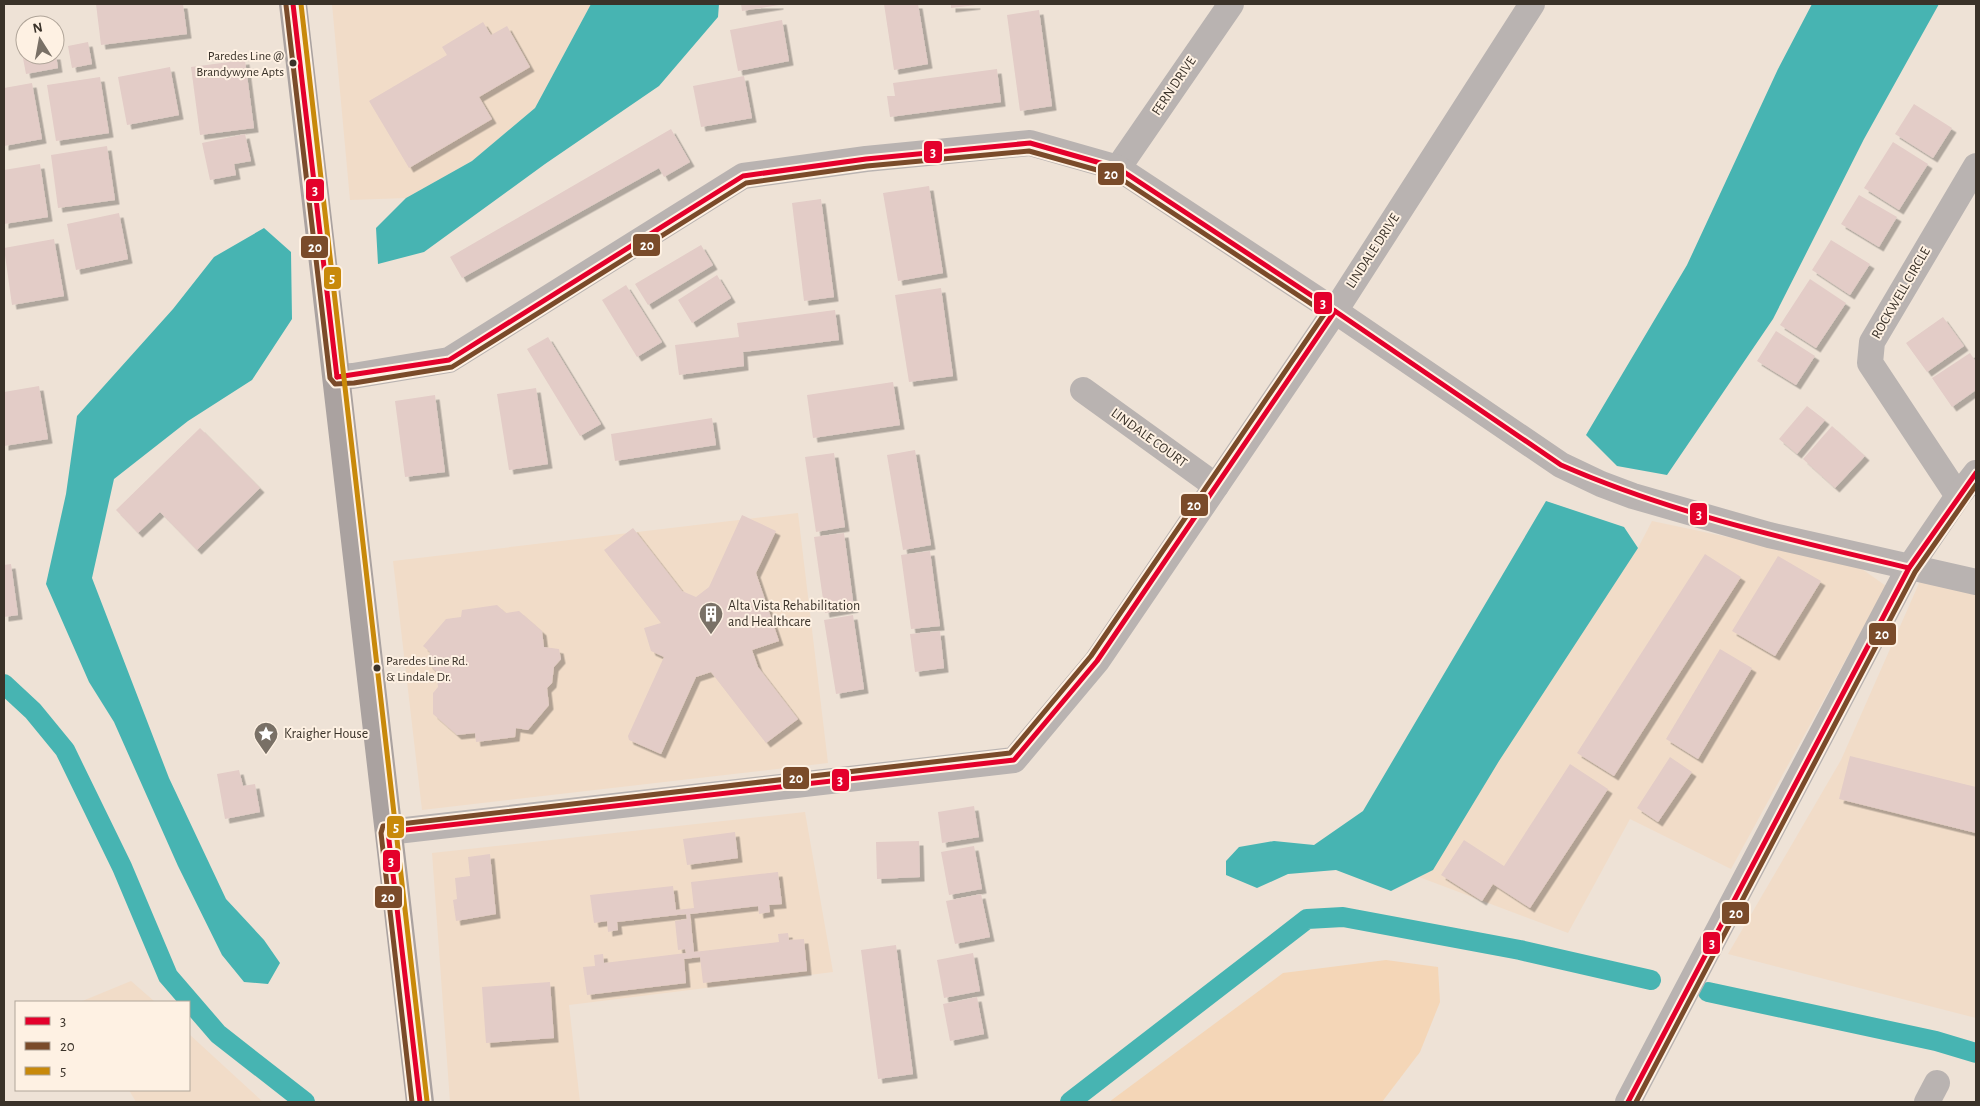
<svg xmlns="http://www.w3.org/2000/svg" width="1980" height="1106" font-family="'Alegreya Sans',sans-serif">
	<defs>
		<filter id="shadow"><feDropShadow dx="4.5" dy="4.5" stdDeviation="0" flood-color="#0004"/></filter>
	</defs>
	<rect width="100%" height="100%" fill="#eee2d6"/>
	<g fill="#f1dcc8">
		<polygon points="332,4 591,4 535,108 472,161 406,198 350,200"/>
		<polygon points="798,513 828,763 422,810 393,561"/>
		<polygon points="1652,521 1855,564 1886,586 1731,869 1630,819 1568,933 1419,877 1638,548"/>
		<polygon points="1920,581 1976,593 1976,1018 1728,954 1841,760"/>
		<polygon points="805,812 833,972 569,1005 580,1102 450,1102 432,853"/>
		<polygon points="131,981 155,1002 80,1002"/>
		<polygon points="189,1034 263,1102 136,1102 129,1090 189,1090"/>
	</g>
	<polygon fill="#f4d6b7" points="1386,960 1438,967 1440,1002 1420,1052 1382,1102 1109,1102 1283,973"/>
	<g fill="#47b4b2">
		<polygon points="591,4 719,4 718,17 659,86 545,164 424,252 378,264 376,228 406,198 472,161 535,108"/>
		<polygon points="1812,4 1939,4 1864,139 1773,319 1667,475 1617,466 1586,435 1687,265 1778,69"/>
		<polygon points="264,228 291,252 292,319 252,380 188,421 114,479 92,578 169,778 226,899 264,940 280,963 268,984 244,982 222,955 178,866 114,722 89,682 46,584 66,494 77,416 173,309 214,257"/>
		<polygon points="1546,501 1624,527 1638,548 1499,761 1433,870 1391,891 1336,870 1288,874 1257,888 1226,875 1226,861 1239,847 1274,841 1314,845 1363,811"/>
	</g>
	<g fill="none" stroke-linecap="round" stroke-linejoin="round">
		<g stroke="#47b4b2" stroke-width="20">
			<polyline points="4,684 33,711 65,750 122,867 168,976 218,1034 305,1102"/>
			<polyline points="1708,992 1936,1041 1976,1053"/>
			<polyline points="1070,1102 1307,919 1343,917 1520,950 1651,980"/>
		</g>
	</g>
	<g fill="#e3ccc7" filter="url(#shadow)">
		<polygon points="96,4 183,4 187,34 101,45"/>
		<polygon points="741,4 779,4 779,5 742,11"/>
		<polygon points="884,4 918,4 928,64 894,70"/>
		<polygon points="951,4 976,4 976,5 951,8"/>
		<polygon points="1039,10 1052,106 1020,111 1007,15"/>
		<polygon points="782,20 789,61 738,71 730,30"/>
		<polygon points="483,22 491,35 507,26 530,67 479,97 492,119 409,168 369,101 447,55 442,47"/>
		<polygon points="25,36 25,55 56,55 58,68 26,74 19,37"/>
		<polygon points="88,42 92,64 72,68 68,46"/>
		<polygon points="245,60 254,128 200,135 191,67"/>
		<polygon points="170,67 179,115 127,125 118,77"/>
		<polygon points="997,69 1001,102 890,117 887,96 895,96 893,83"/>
		<polygon points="744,76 752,118 701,127 693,86"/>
		<polygon points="100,77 109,133 56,141 47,85"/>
		<polygon points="32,83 42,139 4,146 4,88"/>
		<polygon points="1914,104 1952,128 1933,158 1895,134"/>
		<polygon points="671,129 690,162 664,177 659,168 462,278 450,257"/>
		<polygon points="245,134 251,161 234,164 236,175 210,180 202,143"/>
		<polygon points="1893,142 1928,164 1899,210 1864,188"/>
		<polygon points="107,146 115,200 58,208 51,155"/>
		<polygon points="40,164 48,217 4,224 4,170"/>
		<polygon points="929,186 943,273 898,281 883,193"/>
		<polygon points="1859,195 1897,217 1879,247 1841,224"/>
		<polygon points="821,199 834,297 804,301 792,203"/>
		<polygon points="119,213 128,259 76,270 67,224"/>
		<polygon points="54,239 64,296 12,305 4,248"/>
		<polygon points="1831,240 1870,264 1850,295 1812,270"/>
		<polygon points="701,245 713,265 648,305 635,284"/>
		<polygon points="717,275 731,298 692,323 678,300"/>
		<polygon points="1810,279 1846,303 1816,348 1780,325"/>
		<polygon points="626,285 662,342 637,357 602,300"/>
		<polygon points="941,288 953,376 909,382 895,295"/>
		<polygon points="835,310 839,340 743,352 744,366 679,375 675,345 739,337 737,323"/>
		<polygon points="1943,317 1964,346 1927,372 1906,343"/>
		<polygon points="1776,331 1815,356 1796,385 1757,361"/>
		<polygon points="548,337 601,424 580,436 527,349"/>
		<polygon points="1970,353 1976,362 1976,390 1952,407 1932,378"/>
		<polygon points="893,382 900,425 813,438 807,395"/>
		<polygon points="39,386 48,439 4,446 4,392"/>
		<polygon points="536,388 548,464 509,470 497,394"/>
		<polygon points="435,395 445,472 405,477 395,401"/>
		<polygon points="1807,406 1825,420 1797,454 1779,439"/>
		<polygon points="712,418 716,445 615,461 611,434"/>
		<polygon points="1832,426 1865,456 1835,488 1803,459"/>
		<polygon points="200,428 260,488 197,550 160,512 138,533 116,510"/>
		<polygon points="915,450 931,545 903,550 887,455"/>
		<polygon points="834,453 845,527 816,532 805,457"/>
		<polygon points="742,515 776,531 756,573 779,641 752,650 758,667 798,719 766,743 711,672 696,677 661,754 629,740 628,736 664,657 651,651 644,628 661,623 604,550 633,528 682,591 696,597 709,587"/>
		<polygon points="844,533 854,608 825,613 814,537"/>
		<polygon points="930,551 940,626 911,629 901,555"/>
		<polygon points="1705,554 1741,577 1614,776 1577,753"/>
		<polygon points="1778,556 1821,581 1775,656 1732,631"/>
		<polygon points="11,564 18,615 4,617 4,565"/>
		<polygon points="497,605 506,613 519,611 542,631 544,647 559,649 561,659 554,667 552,683 547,688 549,705 528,730 516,728 515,737 476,742 475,733 457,735 433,714 433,693 438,687 436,671 428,664 430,652 423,646 446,619 461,617 462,610"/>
		<polygon points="853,615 864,689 836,694 824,620"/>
		<polygon points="940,631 944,668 915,672 910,634"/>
		<polygon points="1720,649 1752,668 1698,759 1666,739"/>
		<polygon points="1850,756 1976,787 1976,833 1839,799"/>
		<polygon points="1670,757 1692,772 1658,822 1637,808"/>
		<polygon points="1570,764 1608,789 1530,908 1493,884 1482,901 1441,875 1464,840 1504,866"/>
		<polygon points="239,770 243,786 255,784 260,812 225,819 217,774"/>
		<polygon points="974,806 979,837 942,843 938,812"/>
		<polygon points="735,832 738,858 687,865 683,839"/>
		<polygon points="919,841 920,877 877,879 876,842"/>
		<polygon points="974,846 982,889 949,895 941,852"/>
		<polygon points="490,854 496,914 456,921 453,900 457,899 455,878 470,876 468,857"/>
		<polygon points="778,872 782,904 769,905 770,912 759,914 758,906 690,914 694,952 779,942 778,934 788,933 789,940 804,939 807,971 703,983 700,957 684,959 686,983 587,995 583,967 595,966 594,955 603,954 604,963 686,953 685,949 678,950 675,921 687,919 686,914 617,922 618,930 608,932 607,921 594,923 590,895 673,886 676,910 694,908 691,882"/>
		<polygon points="981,894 990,937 955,944 946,901"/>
		<polygon points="896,945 913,1074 878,1079 861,950"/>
		<polygon points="973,953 980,991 944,998 937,960"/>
		<polygon points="550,982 554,1038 486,1043 482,987"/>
		<polygon points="977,997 984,1034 950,1041 943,1004"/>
	</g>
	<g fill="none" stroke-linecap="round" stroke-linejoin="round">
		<g stroke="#b9b3b1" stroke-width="26">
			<polyline points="1118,168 1231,4"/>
			<polyline points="337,377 353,376 449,360 743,176 866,159 1030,143 1118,168 1335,311 1561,465 1601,484 1633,496 1769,535 1976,582"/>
			<polyline points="1083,390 1216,486"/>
			<polyline points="1958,496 1870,363 1872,342 1976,166"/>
			<polyline points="388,832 1014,760 1097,661 1335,311 1532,4"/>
			<polyline points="1628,1102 1909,568 1958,496 1976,473"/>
			<polyline points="1927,1102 1937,1083"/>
		</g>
		<polyline stroke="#aaa2a0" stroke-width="28" points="293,4 420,1102"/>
		<defs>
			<g id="bus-1">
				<polyline points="293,4 337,377"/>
				<path d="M337,377L449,360L743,176L866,159L1030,143L1118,168L1335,311L1561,465C1673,514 1791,540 1909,568"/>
				<polyline points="420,1102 388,832 1014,760 1097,661 1335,311"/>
				<polyline points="1628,1102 1909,568 1976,473"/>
			</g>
			<g id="bus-2">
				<polyline points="286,5 330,378 335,384 354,383 452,367 746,183 867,166 1029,151 1115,175 1325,313 1091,656 1010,753 383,826 381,833 412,1102"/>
				<polyline points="1636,1102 1915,572 1976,485"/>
			</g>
			<polyline id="bus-3" points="301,4 427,1101"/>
		</defs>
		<use href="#bus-1" stroke="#fef1e3" stroke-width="9"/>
		<use href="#bus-2" stroke="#fef1e3" stroke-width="9"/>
		<use href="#bus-3" stroke="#fef1e3" stroke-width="9"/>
		<use href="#bus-1" stroke="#e4002b" stroke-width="5"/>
		<use href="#bus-2" stroke="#7a4b2a" stroke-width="5"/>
		<use href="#bus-3" stroke="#c8890a" stroke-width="5"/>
	</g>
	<defs>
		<symbol id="building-pin" viewBox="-11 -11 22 30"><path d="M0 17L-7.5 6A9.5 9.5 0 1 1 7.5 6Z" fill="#797066" stroke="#fef1e3"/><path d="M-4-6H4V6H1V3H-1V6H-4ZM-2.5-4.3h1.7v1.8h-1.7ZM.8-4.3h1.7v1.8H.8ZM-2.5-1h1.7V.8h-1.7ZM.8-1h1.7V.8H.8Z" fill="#fff"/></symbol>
		<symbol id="sight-pin" viewBox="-11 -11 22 30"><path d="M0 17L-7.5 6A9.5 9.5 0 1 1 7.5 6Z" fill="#797066" stroke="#fef1e3"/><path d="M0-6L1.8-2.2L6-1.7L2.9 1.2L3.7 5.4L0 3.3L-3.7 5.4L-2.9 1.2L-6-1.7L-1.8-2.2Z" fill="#fff"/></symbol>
	</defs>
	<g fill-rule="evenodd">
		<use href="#building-pin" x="697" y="600" width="28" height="38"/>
		<use href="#sight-pin" x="252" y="720" width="28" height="38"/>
	</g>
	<g fill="#3a3229" stroke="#fef1e3" stroke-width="2">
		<circle cx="293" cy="63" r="4.5"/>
		<circle cx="377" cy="668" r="4.5"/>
	</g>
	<g text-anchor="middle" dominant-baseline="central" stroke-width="4" stroke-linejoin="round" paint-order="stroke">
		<g font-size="13" fill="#3a3229" stroke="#fef1e3" text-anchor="end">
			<text x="284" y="56">Paredes Line @<tspan x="284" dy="16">Brandywyne Apts</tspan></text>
			<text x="386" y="661" text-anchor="start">Paredes Line Rd.<tspan x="386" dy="16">&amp; Lindale Dr.</tspan></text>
		</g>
		<g font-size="14" fill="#3a3229" stroke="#fef1e3">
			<text transform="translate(1174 86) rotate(-56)">FERN DRIVE</text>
			<text transform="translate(1373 251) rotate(-57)">LINDALE DRIVE</text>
			<text transform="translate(1901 293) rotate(-60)">ROCKWELL CIRCLE</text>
			<text transform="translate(1149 438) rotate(36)">LINDALE COURT</text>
		</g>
		<g font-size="14" fill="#3a3229" stroke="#fef1e3" text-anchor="start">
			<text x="728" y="606">Alta Vista Rehabilitation<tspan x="728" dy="16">and Healthcare</tspan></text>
			<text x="284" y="734">Kraigher House</text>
		</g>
	</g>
	<g stroke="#fef1e3" stroke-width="2">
		<rect x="923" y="140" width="20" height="24" rx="5" fill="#e4002b"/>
		<rect x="1097" y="162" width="28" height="24" rx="5" fill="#7a4b2a"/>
		<rect x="305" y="178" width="20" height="24" rx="5" fill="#e4002b"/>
		<rect x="632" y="233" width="29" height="24" rx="5" fill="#7a4b2a"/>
		<rect x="300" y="235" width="29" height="24" rx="5" fill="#7a4b2a"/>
		<rect x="323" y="266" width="19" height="24" rx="5" fill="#c8890a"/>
		<rect x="1313" y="291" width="20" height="24" rx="5" fill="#e4002b"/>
		<rect x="1180" y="493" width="29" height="24" rx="5" fill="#7a4b2a"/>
		<rect x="1689" y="502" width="19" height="24" rx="5" fill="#e4002b"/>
		<rect x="1868" y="622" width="29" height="24" rx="5" fill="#7a4b2a"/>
		<rect x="782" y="766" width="28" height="24" rx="5" fill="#7a4b2a"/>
		<rect x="831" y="768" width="19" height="24" rx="5" fill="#e4002b"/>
		<rect x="386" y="815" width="19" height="24" rx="5" fill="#c8890a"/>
		<rect x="382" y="849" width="19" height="24" rx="5" fill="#e4002b"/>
		<rect x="374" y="885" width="29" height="24" rx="5" fill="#7a4b2a"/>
		<rect x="1721" y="901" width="29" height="24" rx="5" fill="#7a4b2a"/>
		<rect x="1702" y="931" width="19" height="24" rx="5" fill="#e4002b"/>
	</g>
	<g font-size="14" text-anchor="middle" font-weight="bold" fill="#fff">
		<text x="933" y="157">3</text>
		<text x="1111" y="179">20</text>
		<text x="315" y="195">3</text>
		<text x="647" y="250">20</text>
		<text x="315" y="252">20</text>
		<text x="332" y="283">5</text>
		<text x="1323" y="308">3</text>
		<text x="1194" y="510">20</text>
		<text x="1699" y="519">3</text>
		<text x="1882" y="639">20</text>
		<text x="796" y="783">20</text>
		<text x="840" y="785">3</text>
		<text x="396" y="832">5</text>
		<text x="391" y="866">3</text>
		<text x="388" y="902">20</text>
		<text x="1736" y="918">20</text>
		<text x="1712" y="948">3</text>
	</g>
	<rect width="1980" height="1106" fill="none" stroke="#3a3229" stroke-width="10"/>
	<rect x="15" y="1001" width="175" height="90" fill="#fef1e3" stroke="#b0a599"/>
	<rect x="25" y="1017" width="25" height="8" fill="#e4002b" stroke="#b0a599"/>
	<text x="60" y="1026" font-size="15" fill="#3a3229">3</text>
	<rect x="25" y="1042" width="25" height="8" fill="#7a4b2a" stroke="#b0a599"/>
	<text x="60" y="1051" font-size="15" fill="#3a3229">20</text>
	<rect x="25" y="1067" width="25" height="8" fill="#c8890a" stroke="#b0a599"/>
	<text x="60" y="1076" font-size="15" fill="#3a3229">5</text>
	<g transform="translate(40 40) rotate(349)"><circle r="24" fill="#fef1e3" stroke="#b0a599"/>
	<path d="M0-4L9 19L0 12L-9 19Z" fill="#797066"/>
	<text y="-8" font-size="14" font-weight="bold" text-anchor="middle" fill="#3a3229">N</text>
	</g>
</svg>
